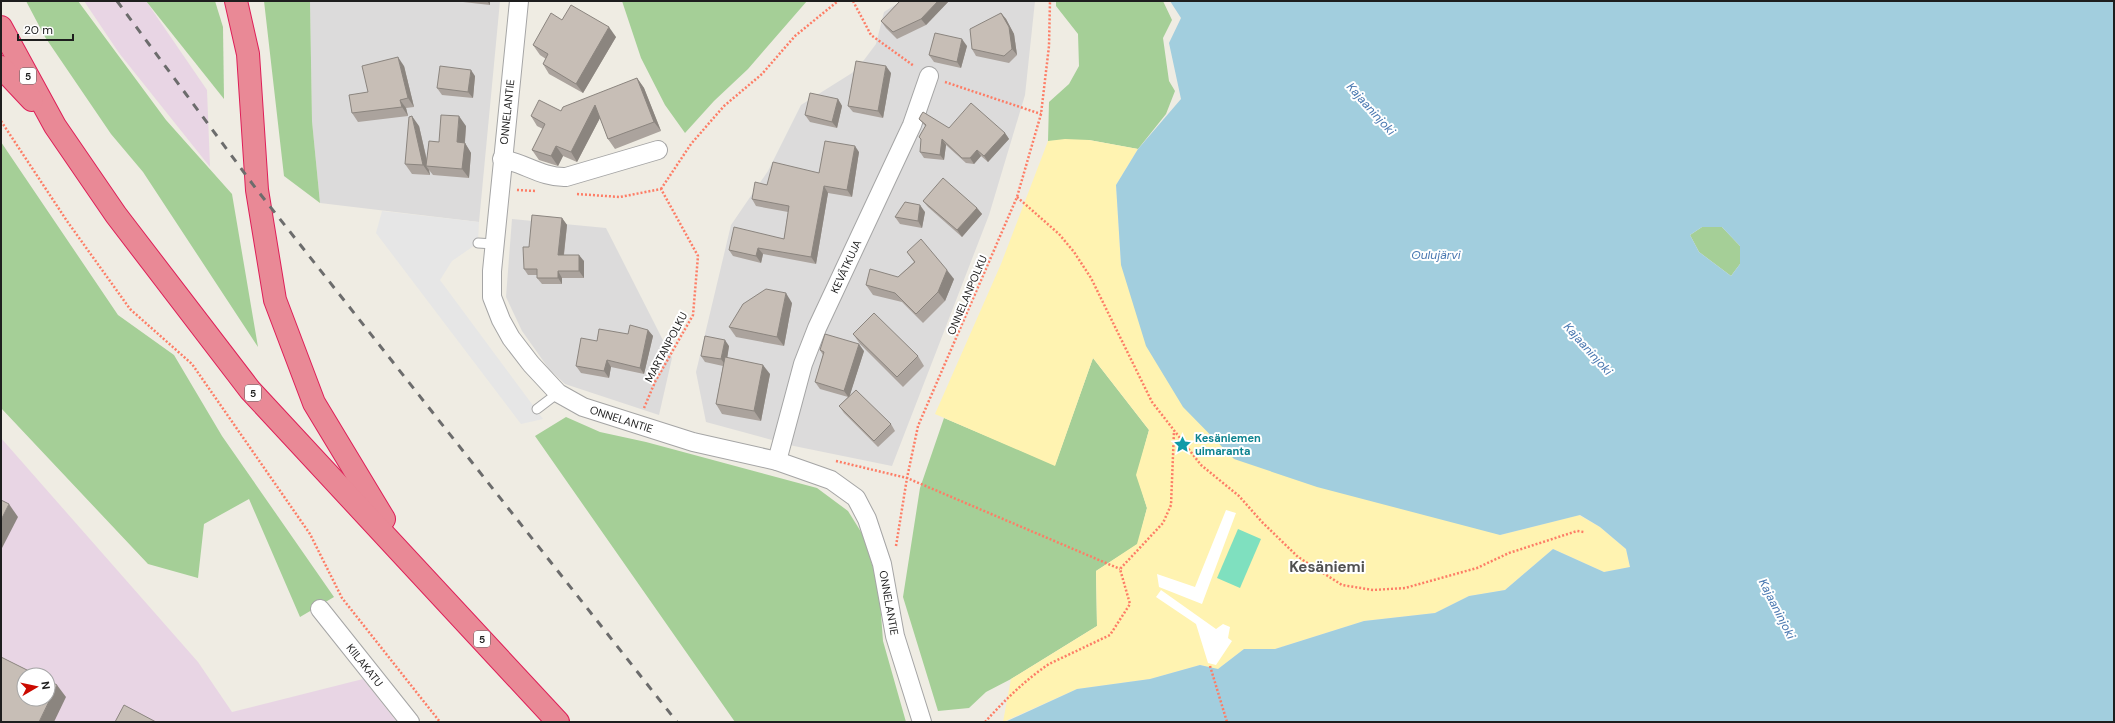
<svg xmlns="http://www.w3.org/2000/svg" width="2115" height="723" font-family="'DM Sans',sans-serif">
	<rect width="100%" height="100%" fill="#efece3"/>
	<g fill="#dcdbdb">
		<polygon points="310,1 500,1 479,222 320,203 312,121"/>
		<polygon points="901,1 1035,1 1025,95 989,215 892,466 794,446 706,422 696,372 731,225 768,171 801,105 852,73 864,60 876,44 884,12"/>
		<polygon points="512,219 606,228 672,358 659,415 565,384 549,369 522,331 506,297"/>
	</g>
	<g fill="#e8d5e4" fill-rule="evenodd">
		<polygon points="84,1 146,1 207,90 210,167 119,53"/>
		<path d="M1,438L198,662L232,712L363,679L397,722H1ZM24,675H48V699H24Z"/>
	</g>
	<g fill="#a5cf97">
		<polygon points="26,1 78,1 166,120 232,194 258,347 143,172 111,134 45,37"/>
		<polygon points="146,1 215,1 223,27 224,99"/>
		<polygon points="264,1 310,1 312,121 320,203 284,176"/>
		<polygon points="622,1 807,1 748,69 714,101 685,133 665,105 641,58"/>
		<polygon points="1056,1 1163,1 1172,20 1163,38 1169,81 1175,91 1166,114 1138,149 1089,140 1048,141 1049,102 1069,84 1079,66 1078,34 1056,6"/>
		<polygon points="1,142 118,315 174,355 222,436 334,597 300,617 249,499 204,524 198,578 148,564 1,408"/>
		<polygon points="1702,227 1722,227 1740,246 1740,264 1731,276 1699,252 1690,235"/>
		<polygon points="1093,358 1149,430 1137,475 1147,508 1138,544 1096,571 1097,626 1011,679 986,692 969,708 938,711 903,597 920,488 944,418 1055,465"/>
		<polygon points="566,417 600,432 646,442 817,488 848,511 863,535 879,587 883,641 906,722 735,722 535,436"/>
	</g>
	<polygon fill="#fff3b1" points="1065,139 1089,140 1138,149 1116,185 1121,265 1500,535 1579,515 1600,527 1626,549 1630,567 1604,572 1553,549 1505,590 1469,596 1435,613 1364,621 1275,649 1244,649 1218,669 1200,665 1150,679 1077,689 1003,722 1011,679 1097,626 1096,571 1137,544 1147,508 1136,475 1149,430 1093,358 1055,466 935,414 1001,264 1048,141"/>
	<polygon fill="#7fe0bf" points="1238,529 1261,539 1240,588 1217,578"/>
	<polygon fill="#e6e6e6" points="382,211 479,222 478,243 452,261 440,280 543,419 521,424 376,233"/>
	<path fill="#a2cede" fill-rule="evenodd" d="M1170,1H2114V722H1005L1077,689L1150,679L1200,665L1218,669L1244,649H1275L1364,621L1435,613L1469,596L1505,590L1553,549L1604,572L1630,567L1626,549L1600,527L1580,515L1500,535L1317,487L1234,459L1183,407L1146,346L1121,265L1116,185L1138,149L1181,99L1169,43L1181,18ZM1702,227H1722L1740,246V264L1731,276L1699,252L1690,235Z"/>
	<g fill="#fff">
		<polygon points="1226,510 1236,513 1202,604 1159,587 1157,574 1195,587"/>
		<polygon points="1161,590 1216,629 1223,624 1230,627 1228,638 1232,641 1216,665 1208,663 1196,624 1156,597"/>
	</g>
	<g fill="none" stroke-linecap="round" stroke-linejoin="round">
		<defs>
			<g id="lane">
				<polyline points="478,243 494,244"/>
				<polyline points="537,409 558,393"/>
			</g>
			<g id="street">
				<path id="s1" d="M519,1L492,271V297L501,320L511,338L531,364L558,393L583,407L693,442L777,461L831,480L856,498L867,519L882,564L895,636L922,722"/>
				<path d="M502,159C524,163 543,178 566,177L658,150"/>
				<path id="s2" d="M777,461L803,364L817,328L912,125L929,76"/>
				<path id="s3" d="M320,609L410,722"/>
			</g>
			<g id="highway">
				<polyline points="236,1 248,54 257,190 275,300 314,403 384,519"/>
				<polyline points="1,27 55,126 116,215 250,390 558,722"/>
				<polyline points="1,67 32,100"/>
			</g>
		</defs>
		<use href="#lane" stroke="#a5a5a5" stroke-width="11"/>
		<use href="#street" stroke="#a5a5a5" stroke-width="20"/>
		<use href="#highway" stroke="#de1f58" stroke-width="24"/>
		<g stroke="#fd7d66" stroke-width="2.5" stroke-dasharray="2 2" stroke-linecap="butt">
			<polyline points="853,1 871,35 914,66"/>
			<polyline points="945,82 1041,114"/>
			<polyline points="1,121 67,221 130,309 192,364 310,534 342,598 440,722"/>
			<polyline points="661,189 691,144 724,106 762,74 795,36 838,1"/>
			<polyline points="517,190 536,191"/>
			<polyline points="577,194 620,197 661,189"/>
			<polyline points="1017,197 1059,234 1074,252 1091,278 1152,402 1201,465 1239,496 1262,522 1298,557 1342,585 1373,590 1405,588 1477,568 1509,553 1577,531 1584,532"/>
			<polyline points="644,408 655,382 693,315 698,256 661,189"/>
			<polyline points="836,461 907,478 1120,569"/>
			<polyline points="896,546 907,478 918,426 1017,197 1041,114 1049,46 1050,1"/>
			<polyline points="1210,666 1227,722"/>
			<path d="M985,722C1004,701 1025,680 1049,664L1110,635L1130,604L1120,569L1163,523L1171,505L1174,431"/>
		</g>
		<use href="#lane" stroke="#fff" stroke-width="9"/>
		<use href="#street" stroke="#fff" stroke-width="18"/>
		<use href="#highway" stroke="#e98996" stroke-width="22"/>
		<polyline stroke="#6c6c6c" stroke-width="3" stroke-dasharray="8 8" stroke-linecap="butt" points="117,1 257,190 677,722"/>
	</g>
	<g fill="#aba39d">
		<polygon points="454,1 490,1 490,5"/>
		<polygon points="949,1 926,25 897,39 886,28 881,21"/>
		<polygon points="1001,13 1006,19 1014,34 1017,55 1009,63 976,56 972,49"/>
		<polygon points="562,20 616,37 583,93 549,74 543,64 546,59 540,55 533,45"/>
		<polygon points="967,46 961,68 934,62 929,55"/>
		<polygon points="404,66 414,107 406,108 408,116 358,122 352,113 368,92"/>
		<polygon points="891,73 883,118 853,112 848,106"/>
		<polygon points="475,76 473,98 442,95 437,88"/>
		<polygon points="637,78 644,88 661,131 615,149 608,139 600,118 577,162 563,156 558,166 539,160 532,150 543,129 537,126 531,116 561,111"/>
		<polygon points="838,99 842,106 837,128 810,122 805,115"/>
		<polygon points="919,119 949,128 1005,133 1009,139 988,162 981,156 974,164 966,163 946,145 944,160 924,158 920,152 921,140 919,137 926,127"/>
		<polygon points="419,126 427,160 439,142 466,126 465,143 471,153 469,178 433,175 429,170 430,175 412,174 405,164"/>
		<polygon points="859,152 852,197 828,193 816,264 763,254 761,263 733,256 729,250 784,239 788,212 756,206 752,199 767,185 819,173"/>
		<polygon points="923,201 977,208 982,214 962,237 928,207"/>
		<polygon points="925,212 922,228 900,224 895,217"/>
		<polygon points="562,218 567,225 564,255 584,261 584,278 562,278 562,284 542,284 537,278 537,275 528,275 524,269 529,247"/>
		<polygon points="907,252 954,279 945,301 923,323 902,302 873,295 866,285 898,277 914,262"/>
		<polygon points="792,303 784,346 736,337 729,327"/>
		<polygon points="648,330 653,336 644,374 611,367 609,378 581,373 576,366 597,341"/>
		<polygon points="853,334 918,356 924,366 903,387 860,344"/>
		<polygon points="729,346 727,358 770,374 761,421 722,414 716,404 723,366 705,362 701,356"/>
		<polygon points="820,350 864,351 849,397 891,424 895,431 878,447 844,413 839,406 848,397 820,389 815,382 823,355"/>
	</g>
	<g fill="#8b857f">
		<polygon points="487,1 490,1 490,5"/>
		<polygon points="938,1 949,1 926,25 921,19"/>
		<polygon points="1001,13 1006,19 1014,34 1017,55 1012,49"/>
		<polygon points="609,27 616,37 583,93 576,84"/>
		<polygon points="962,39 967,46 961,68 957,62"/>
		<polygon points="398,57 404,66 414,107 408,98"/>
		<polygon points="886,66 891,73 883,118 878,111"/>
		<polygon points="471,70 475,76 473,98 468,92"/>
		<polygon points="637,78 644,88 661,131 654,122"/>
		<polygon points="838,99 842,106 837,128 832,122"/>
		<polygon points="400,100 406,108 408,116 402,107"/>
		<polygon points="595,105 602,114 577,162 571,152"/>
		<polygon points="412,116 419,126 428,166 426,166 429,170 430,175 423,165"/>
		<polygon points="459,116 466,126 464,151 465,143 471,153 469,178 462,169 457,142"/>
		<polygon points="1005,133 1009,139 988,162 984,156"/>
		<polygon points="942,139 946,145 944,160 940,155"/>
		<polygon points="556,146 563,156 558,166 551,156"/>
		<polygon points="855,146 859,152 852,197 847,190"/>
		<polygon points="977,150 981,156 974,164 970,158"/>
		<polygon points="824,186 828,193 816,264 811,257"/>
		<polygon points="920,205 925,212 922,228 918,221"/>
		<polygon points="977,208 982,214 962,237 957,230"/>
		<polygon points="562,218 567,225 563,261 558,255"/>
		<polygon points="758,248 763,254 761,263 756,256"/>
		<polygon points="579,255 584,261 584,278 579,271"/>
		<polygon points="947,270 954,279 945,301 938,292"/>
		<polygon points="558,271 562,278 562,284 558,278"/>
		<polygon points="786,293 792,303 784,346 777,337"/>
		<polygon points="648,330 653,336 644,374 640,368"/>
		<polygon points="725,340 729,346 726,366 721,359"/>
		<polygon points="859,344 864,351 849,398 844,391"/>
		<polygon points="607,360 611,367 609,378 604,371"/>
		<polygon points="763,365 770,374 761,421 754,411"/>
		<polygon points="9,504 18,517 1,550 1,520"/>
		<polygon points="57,685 66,697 54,722 39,722"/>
	</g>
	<g fill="#c7beb6" stroke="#8b857f">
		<polygon points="900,1 938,1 921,19 893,32 881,21"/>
		<polygon points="571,5 609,27 576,84 543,64 548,54 533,45 551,13 562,20"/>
		<polygon points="1001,13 1009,27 1012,49 1004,56 972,49 970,29"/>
		<polygon points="935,33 962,39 957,62 929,55"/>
		<polygon points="398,57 408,98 400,100 402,107 352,113 349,95 368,92 362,66"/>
		<polygon points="856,61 886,66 878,111 848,106"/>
		<polygon points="440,66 471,70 468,92 437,88"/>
		<polygon points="637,78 654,122 608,139 595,105 571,152 556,146 551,156 532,150 545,124 531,116 539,100 561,111 563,107"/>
		<polygon points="810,93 838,99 832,122 805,115"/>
		<polygon points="971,103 1005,133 984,156 977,150 970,158 962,158 942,139 940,155 920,152 921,139 919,137 926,125 919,119 921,115 923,112 949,128"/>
		<polygon points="441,115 459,116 457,142 465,143 462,169 426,166 429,141 439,142"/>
		<polygon points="412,116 423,165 405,164 409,117"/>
		<polygon points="825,141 855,146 847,190 824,186 811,257 758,248 756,256 729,250 734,227 784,239 789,206 752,199 755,182 767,185 773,162 819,173"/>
		<polygon points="943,178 977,208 957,230 923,201"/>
		<polygon points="905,202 920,205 918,221 895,217"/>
		<polygon points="532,215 562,218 558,255 579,255 579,271 558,271 558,278 537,278 537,269 524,269 523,247 529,247"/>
		<polygon points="921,239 947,270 938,292 916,314 895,293 866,285 870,269 898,277 915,262 907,252"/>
		<polygon points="766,289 786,293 777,337 729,327 743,304"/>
		<polygon points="874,313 918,356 897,377 853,334"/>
		<polygon points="630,325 648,330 640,368 607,360 604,371 576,366 581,338 597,341 599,329 628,334"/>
		<polygon points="825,334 859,344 844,391 815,382 824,352 820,350"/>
		<polygon points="705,336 725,340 721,359 701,356"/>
		<polygon points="725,357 763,365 754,411 716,404"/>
		<polygon points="856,390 891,424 874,441 839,406"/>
		<polygon points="1,500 9,504 1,520"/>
		<polygon points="1,657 37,675 24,675 24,699 48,699 48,680 57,685 39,722 1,722"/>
		<polygon points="124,705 156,722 115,722"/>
	</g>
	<defs>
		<symbol id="sight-bare" viewBox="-9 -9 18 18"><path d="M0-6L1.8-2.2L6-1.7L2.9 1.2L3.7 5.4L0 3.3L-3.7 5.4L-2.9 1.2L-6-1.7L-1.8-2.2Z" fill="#0f9aa8" stroke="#fff" stroke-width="2.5" paint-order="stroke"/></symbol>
	</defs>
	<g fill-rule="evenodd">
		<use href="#sight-bare" x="1170" y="432" width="25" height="25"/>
	</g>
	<g text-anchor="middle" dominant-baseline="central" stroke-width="4" stroke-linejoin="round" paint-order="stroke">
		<g fill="#fff" stroke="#626262" stroke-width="1">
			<rect x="20" y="68" width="16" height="16" rx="3"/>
			<rect x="245" y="385" width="16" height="16" rx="3"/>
			<rect x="474" y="631" width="16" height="16" rx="3"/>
		</g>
		<g font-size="10" font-weight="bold" fill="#1e1e1e">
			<text x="28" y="76">5</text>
			<text x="253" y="393">5</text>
			<text x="482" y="639">5</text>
		</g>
		<g font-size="11" fill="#1e1e1e" stroke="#fff">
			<text transform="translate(507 112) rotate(-84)">ONNELANTIE</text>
			<text stroke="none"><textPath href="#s2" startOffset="207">KEVÄTKUJA</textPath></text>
			<text transform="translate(967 295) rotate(-67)">ONNELANPOLKU</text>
			<text transform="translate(666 347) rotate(-62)">MARTANPOLKU</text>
			<text stroke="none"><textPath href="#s1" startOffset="484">ONNELANTIE</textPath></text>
			<text stroke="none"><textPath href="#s1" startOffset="844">ONNELANTIE</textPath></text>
			<text stroke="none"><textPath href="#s3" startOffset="72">KIILAKATU</textPath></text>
		</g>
		<g font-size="11" font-weight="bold" fill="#0d838f" stroke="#fff" text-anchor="start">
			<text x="1195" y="438">Kesäniemen<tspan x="1195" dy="13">uimaranta</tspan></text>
		</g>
		<g font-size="12" font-style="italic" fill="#4877b0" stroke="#fff">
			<text transform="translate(1371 109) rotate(48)">Kajaaninjoki</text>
			<text x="1436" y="255">Oulujärvi</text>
			<text transform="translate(1588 349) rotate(48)">Kajaaninjoki</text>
			<text transform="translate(1777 609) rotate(63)">Kajaaninjoki</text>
		</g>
		<g font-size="15" font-weight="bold" fill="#515151" stroke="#fff">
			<text x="1327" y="567">Kesäniemi</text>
		</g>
	</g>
	<rect width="2115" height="723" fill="none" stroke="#1e1e1e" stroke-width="4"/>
	<g transform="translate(36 687) rotate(81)"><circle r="19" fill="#ffffff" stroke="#a5a5a5"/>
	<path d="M0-3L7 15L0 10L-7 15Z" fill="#cb0a00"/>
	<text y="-6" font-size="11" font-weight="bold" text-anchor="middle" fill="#1e1e1e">N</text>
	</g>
	<path d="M18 34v6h55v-6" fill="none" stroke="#1e1e1e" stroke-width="2"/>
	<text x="24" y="34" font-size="12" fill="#1e1e1e" stroke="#ffffff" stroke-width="3" paint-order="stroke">20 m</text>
</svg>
